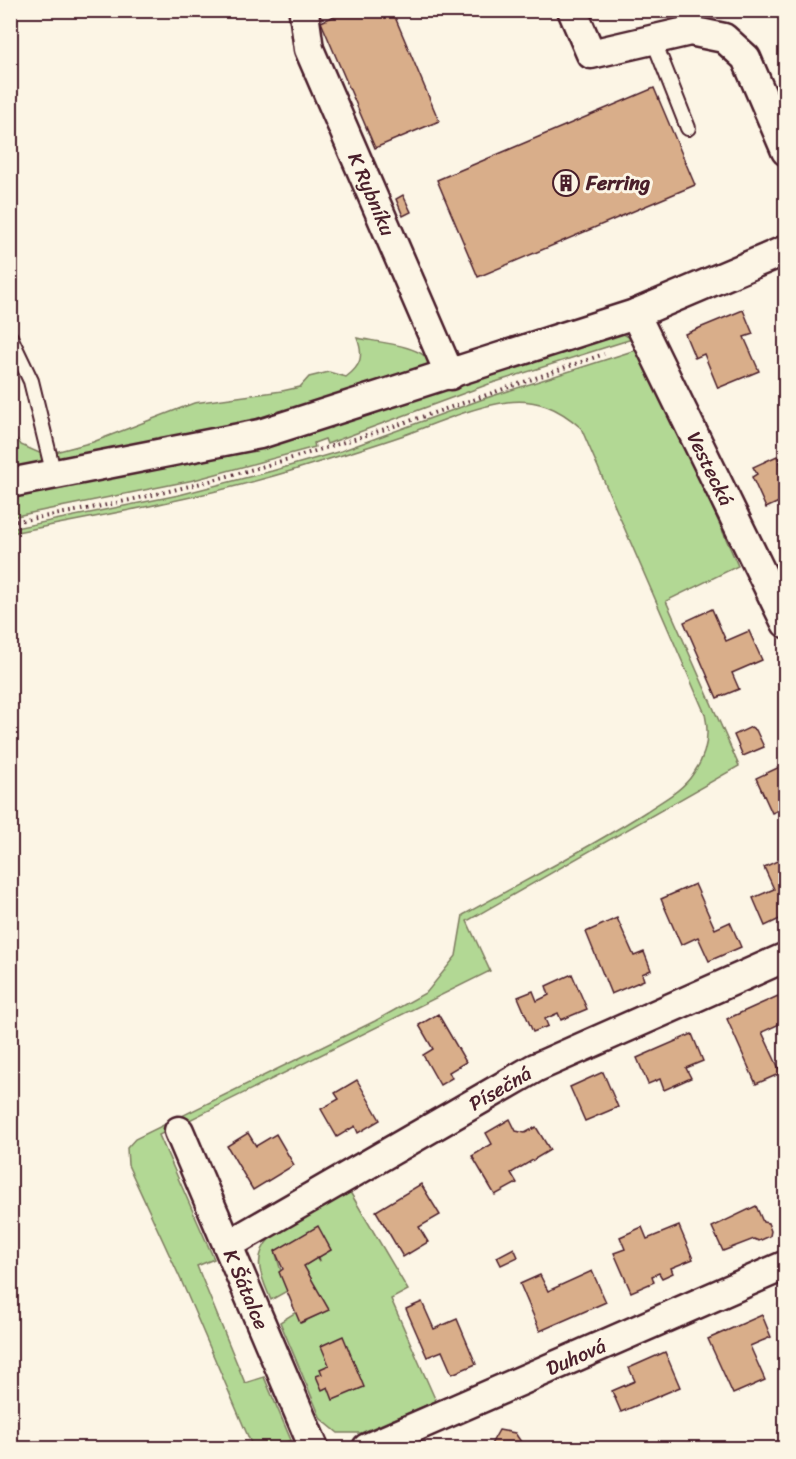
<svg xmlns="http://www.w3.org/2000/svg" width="796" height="1459" font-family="Sriracha,sans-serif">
	<rect width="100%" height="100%" fill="#fcf5e5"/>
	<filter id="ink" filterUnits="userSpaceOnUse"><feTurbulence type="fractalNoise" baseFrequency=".0167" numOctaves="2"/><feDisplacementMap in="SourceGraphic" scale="12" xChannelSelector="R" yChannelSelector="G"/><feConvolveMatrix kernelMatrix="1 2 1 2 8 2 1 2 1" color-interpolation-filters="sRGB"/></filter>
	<g filter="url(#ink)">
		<g fill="#b2d894" stroke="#7e7c60" stroke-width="1.5">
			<polygon points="620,332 632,339 489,384 327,444 325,439 314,443 315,447 194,480 11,517 10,495"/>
			<path d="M357,338C376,342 424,345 431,364L427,370L293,415L11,476L10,429L21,445L44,455L93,442L194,403L282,391L300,387L309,377L329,372L346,377C361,366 364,356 357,338Z"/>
			<path d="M642,348L738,566L666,601L739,766L467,921L490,971L159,1135L214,1259L197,1266L245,1383L264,1377L291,1440L272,1448H253L181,1280L128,1165L127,1148L135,1139L375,1021L427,992L456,956L463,915C524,881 588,849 647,811C663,800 682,791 693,774C707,755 710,736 705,714L581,428C559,408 536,398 507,402C473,407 439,422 407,434C370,447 332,458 294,470C201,498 106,515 11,533L10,529L179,495L272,471L341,451L483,399Z"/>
			<path d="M350,1192L408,1290L391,1299L436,1401L361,1433H338L321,1419L280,1322L296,1312L301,1323L329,1310L304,1266L317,1258L320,1260L319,1257L331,1250L318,1227L275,1251L287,1291L271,1300C261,1276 251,1258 271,1237Z"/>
		</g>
		<g fill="#d9ae8a" stroke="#4a1f2b" stroke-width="1.5">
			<polygon points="348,10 392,10 439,121 375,148 321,22"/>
			<polygon points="654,88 695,185 478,277 437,180"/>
			<polygon points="403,195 411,212 403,216 396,199"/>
			<polygon points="743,310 753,334 744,337 759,371 718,388 704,354 695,358 685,334"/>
			<polygon points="777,456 780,464 784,462 786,465 786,512 781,501 766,508 752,477 757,474 753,467"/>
			<polygon points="712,609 726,641 749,631 762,660 732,673 739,689 717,698 684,622"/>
			<polygon points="751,727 756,730 764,747 743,756 734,735"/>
			<polygon points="786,764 786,807 772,813 756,778"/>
			<polygon points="786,857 786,916 765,926 753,898 774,889 764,867"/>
			<polygon points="695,884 715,929 730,922 741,947 709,961 698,937 681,945 661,899"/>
			<polygon points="617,918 634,956 644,952 651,970 642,974 644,980 611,994 586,932"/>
			<polygon points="572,974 587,1009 561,1020 558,1013 545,1019 548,1026 533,1032 518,997 533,991 537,1001 549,995 546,986"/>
			<polygon points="778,996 786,1012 786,1021 762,1032 781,1073 756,1084 727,1019"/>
			<polygon points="438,1014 466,1062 449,1072 452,1078 440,1085 423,1055 433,1049 419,1025"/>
			<polygon points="692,1034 703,1061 686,1068 691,1078 664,1090 660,1079 648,1084 637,1058"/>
			<polygon points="603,1072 618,1107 585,1121 570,1087"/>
			<polygon points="357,1080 380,1120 358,1133 355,1126 337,1137 321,1109 339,1099 335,1093"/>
			<polygon points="510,1119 516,1131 525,1133 536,1127 550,1150 511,1173 517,1183 495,1195 472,1156 492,1144 486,1133"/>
			<polygon points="248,1133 256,1146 276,1134 294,1165 253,1190 227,1146"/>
			<polygon points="421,1184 440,1215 419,1227 428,1242 403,1257 376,1211"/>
			<polygon points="756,1206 763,1222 768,1223 771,1231 770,1236 759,1241 754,1239 723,1251 712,1227"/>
			<polygon points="318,1226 331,1250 319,1257 318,1260 317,1258 304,1266 329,1310 300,1323 279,1272 283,1269 275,1251"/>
			<polygon points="679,1226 693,1259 671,1268 673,1273 662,1278 659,1273 652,1276 654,1282 631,1292 614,1253 625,1249 620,1237 642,1227 647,1239"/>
			<polygon points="514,1248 518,1257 501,1265 497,1257"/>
			<polygon points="592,1271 606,1302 540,1331 520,1284 540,1275 548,1291"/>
			<polygon points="422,1302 434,1329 457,1319 476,1364 452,1374 442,1351 427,1357 406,1309"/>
			<polygon points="762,1315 771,1337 750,1346 765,1380 733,1394 708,1339"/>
			<polygon points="343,1336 364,1387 333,1400 328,1387 322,1390 316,1376 322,1374 320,1369 329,1365 321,1346"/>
			<polygon points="665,1352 680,1387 621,1412 612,1391 635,1381 629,1368"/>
			<polygon points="499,1430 515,1433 521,1442 520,1446 524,1448 489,1448"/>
		</g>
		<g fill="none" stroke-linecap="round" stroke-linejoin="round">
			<defs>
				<g id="service">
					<polyline points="653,39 688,128"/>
					<polyline points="10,337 31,381 54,475"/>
				</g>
				<g id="minor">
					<path id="s1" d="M306,10L304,13L309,49L450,375"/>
					<polyline points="572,10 591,54 690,31 724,38 746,58 786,151"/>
					<path id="s2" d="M635,314L786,623"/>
					<polyline points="10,483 260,434 635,314 786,250"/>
					<path id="s3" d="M179,1131L314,1448"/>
					<path id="s4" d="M228,1245L535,1068L786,957"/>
					<path id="s5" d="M367,1448L786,1265"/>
				</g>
			</defs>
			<use href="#service" stroke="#4a1f2b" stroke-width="18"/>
			<use href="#minor" stroke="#4a1f2b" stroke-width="33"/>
			<path stroke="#4a1f2b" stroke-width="4" stroke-dasharray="1.5 4.5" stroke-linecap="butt" d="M10,522C216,492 409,422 604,354"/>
			<use href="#service" stroke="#fcf5e5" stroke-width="14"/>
			<use href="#minor" stroke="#fcf5e5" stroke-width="28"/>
		</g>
	</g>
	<defs>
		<symbol id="building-ring" viewBox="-11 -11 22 22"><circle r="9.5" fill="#fcf5e5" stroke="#4a1f2b" stroke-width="1.5"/><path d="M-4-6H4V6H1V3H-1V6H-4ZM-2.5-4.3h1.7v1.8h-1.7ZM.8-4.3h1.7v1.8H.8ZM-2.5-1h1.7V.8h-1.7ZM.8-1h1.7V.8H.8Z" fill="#4a1f2b"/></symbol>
	</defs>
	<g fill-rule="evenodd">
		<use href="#building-ring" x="551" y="168" width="30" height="30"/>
	</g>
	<g text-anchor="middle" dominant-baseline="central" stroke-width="6" stroke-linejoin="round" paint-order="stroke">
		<g font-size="20" font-weight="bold" fill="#4a1f2b" stroke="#fcf5e5" text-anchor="start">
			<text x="586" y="183">Ferring</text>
		</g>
		<g font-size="20" fill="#4a1f2b" stroke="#fcf5e5">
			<text stroke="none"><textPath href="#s1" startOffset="198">K Rybníku</textPath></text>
			<text stroke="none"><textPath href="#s2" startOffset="172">Vestecká</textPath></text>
			<text stroke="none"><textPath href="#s4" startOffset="314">Písečná</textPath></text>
			<text stroke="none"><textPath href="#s3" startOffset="172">K Šátalce</textPath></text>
			<text stroke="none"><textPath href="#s5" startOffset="228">Duhová</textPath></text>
		</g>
	</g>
	<rect width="796" height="1459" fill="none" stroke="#fcf5e5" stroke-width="36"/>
	<rect x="18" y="18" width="760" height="1423" fill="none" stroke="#4a1f2b" stroke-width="2" filter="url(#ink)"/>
</svg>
